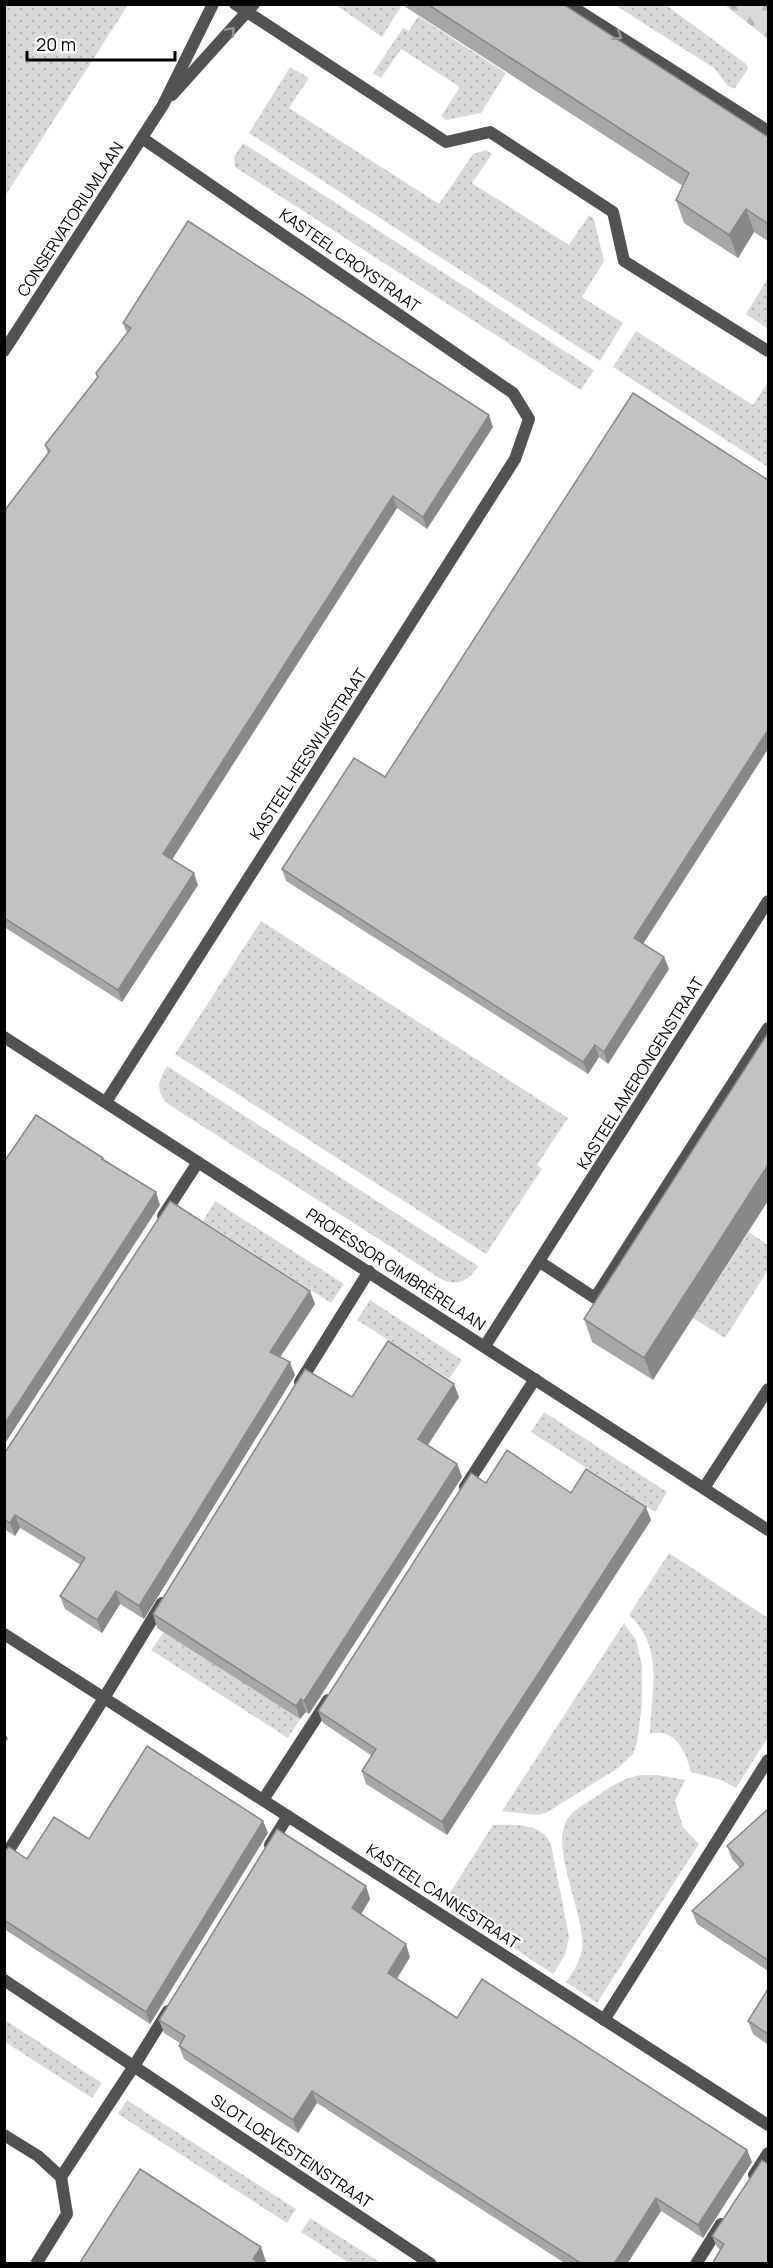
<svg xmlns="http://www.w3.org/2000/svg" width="773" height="2268" font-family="Manrope,sans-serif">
	<defs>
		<pattern id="grass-dots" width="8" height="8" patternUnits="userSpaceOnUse" patternTransform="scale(1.5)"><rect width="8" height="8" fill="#d9d9d9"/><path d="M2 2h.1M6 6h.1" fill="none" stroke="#b8b8b8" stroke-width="1.8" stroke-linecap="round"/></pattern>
		<pattern id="forest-firs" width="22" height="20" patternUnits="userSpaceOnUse" patternTransform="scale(1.5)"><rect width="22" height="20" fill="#d9d9d9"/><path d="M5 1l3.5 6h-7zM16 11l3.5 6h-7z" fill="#b8b8b8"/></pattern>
	</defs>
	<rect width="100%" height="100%" fill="#fff"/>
	<g fill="url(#grass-dots)">
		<polygon points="5,4 128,5 5,196 4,5"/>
		<polygon points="336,5 402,5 382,37"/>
		<polygon points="615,5 666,5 746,64 748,69 734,89 727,85 714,68"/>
		<polygon points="418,16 506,73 481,113 446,120 441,116 460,87 401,49 381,78 373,73 403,28 409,31"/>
		<polygon points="290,67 309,78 289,108 439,204 473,154 486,150 492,154 472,183 569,245 589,215 594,219 604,261 582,297 623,323 600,361 249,133"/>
		<polygon points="243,143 594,370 581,390 235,167 234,157"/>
		<polygon points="768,278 768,329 746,314"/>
		<polygon points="636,331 753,405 768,382 768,467 613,367"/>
		<polygon points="261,921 568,1118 537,1165 542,1169 486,1254 175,1054"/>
		<path d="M167,1066L478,1266C469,1281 457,1287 441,1279L168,1104C155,1091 158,1081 167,1066Z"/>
		<polygon points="215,1201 344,1284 331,1303 203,1221"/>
		<polygon points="749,1232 768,1245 768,1270 725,1338 693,1318"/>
		<polygon points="370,1300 462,1360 449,1379 357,1320"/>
		<polygon points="544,1412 667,1492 655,1512 531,1432"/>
		<path d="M669,1553L768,1618V1737L736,1788L721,1780L691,1772C686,1752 675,1727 650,1734C651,1689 665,1649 629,1615Z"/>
		<polygon points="624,1623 636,1640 642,1665 642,1704 637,1743 633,1754 618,1768 546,1813 538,1815 502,1811"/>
		<polygon points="164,1632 300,1719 288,1738 151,1650"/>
		<path d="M643,1775H658L685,1780L675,1801L683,1827L699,1844L597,2003L566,1982C573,1972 580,1962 582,1949C586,1915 548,1845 568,1818C575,1809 587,1802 597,1796C610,1787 626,1776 643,1775Z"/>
		<path d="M493,1825C513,1825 541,1822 551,1844L569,1937L565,1955L553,1974L444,1902Z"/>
		<polygon points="5,2020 102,2083 92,2098 5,2042"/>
		<polygon points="127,2100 296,2209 287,2223 118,2114"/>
		<polygon points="310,2218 381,2263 349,2263 301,2232"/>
	</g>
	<polygon fill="url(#forest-firs)" points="725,5 768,5 768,39"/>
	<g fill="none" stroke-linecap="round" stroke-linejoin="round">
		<g stroke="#525252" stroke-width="12">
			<polyline points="540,1262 595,1298 768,1028"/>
			<polyline points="4,2135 38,2156 61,2177 67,2214 36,2264"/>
			<polyline points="61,2177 134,2066"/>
		</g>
		<g stroke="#525252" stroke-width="12">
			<polyline points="235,4 446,142 490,132 613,212 624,261 768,351"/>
			<polyline points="568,4 768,131"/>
			<polyline points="4,1037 768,1530"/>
			<polyline points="106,1102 515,459 529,419 513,393 142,138"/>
			<polyline points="163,1216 198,1162"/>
			<polyline points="485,1346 768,901"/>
			<polyline points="300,1382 369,1271"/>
			<polyline points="465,1487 535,1379"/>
			<polyline points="704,1488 768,1389"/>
			<polyline points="162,1603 104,1698 768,2125"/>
			<polyline points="4,1634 104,1698 4,1858"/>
			<polyline points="263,1800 328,1700"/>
			<polyline points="270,1845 288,1816"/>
			<polyline points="4,1980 431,2264"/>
			<polyline points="604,2020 768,1760"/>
			<polyline points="134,2066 168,2011"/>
			<polyline points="754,2175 768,2153"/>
			<polyline points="696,2264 721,2224"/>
		</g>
		<g stroke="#525252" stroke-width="12">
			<polyline points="172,95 254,4"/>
			<polyline points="4,351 163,105 213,4"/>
		</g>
	</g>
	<g fill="#a7a7a7">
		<polygon points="401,4 563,4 768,137 768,241 754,232 738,258 684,223 676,200 683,186"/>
		<polygon points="123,323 493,427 427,529 397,508 366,556 172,859 198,885 122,1002 4,927 4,512 48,454 45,445 97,378 96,373 127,333"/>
		<polygon points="768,480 768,749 643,944 669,969 608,1064 599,1057 588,1074 286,881 282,869"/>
		<polygon points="768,1033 653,1380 592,1342 584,1319"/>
		<polygon points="315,1304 280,1357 295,1375 144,1619 120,1604 102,1633 65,1609 60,1596 81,1565 20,1528 15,1536 4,1529 4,1454"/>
		<polygon points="352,1397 459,1397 428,1445 457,1464 462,1477 309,1714 306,1712 300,1719 157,1628 153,1614"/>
		<polygon points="486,1483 571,1493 651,1520 447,1835 366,1784 362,1771 372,1756 323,1723 318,1711"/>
		<polygon points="768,1809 768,1971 697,1924 692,1911 740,1868 732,1859 727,1846"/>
		<polygon points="263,1821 268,1833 150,2024 4,1929 4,1852 27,1859 89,1839"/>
		<polygon points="366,1886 370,1899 361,1914 410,1957 397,1979 457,2018 747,2150 752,2162 703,2238 661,2211 627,2264 566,2264 317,2103 298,2133 184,2059 179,2046 180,2043 164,2033 159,2020"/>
		<polygon points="768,1989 768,2045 753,2034 748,2021"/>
		<polygon points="768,2164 720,2250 717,2247 712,2236"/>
	</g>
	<g fill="#888">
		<polygon points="746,209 754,232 738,258 729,235"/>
		<polygon points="489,415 493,427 427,529 423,517"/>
		<polygon points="393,496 397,508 168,866 163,854"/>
		<polygon points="768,730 768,749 639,950 634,938"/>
		<polygon points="194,873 198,885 122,1002 118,990"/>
		<polygon points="664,957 669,969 608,1064 604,1052"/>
		<polygon points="595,1045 599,1057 588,1074 583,1062"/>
		<polygon points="768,1165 768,1201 653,1380 644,1358"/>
		<polygon points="156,1192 160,1205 4,1445 4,1425"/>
		<polygon points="310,1291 315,1304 275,1365 270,1352"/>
		<polygon points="290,1362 295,1375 144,1619 139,1606"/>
		<polygon points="454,1384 459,1397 423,1452 418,1439"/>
		<polygon points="457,1464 462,1477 309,1714 304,1701"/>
		<polygon points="646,1507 651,1520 447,1835 442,1822"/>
		<polygon points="15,1515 20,1528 15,1536 10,1523"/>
		<polygon points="116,1591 120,1604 102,1633 97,1620"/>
		<polygon points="301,1699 306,1712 300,1719 296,1706"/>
		<polygon points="4,1731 8,1739 4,1743"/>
		<polygon points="263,1821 268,1833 150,2024 146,2012"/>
		<polygon points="366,1886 370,1899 357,1921 352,1908"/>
		<polygon points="406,1944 410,1957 392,1986 388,1973"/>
		<polygon points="312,2091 317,2103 298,2133 293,2120"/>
		<polygon points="747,2150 752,2162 703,2238 698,2225"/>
		<polygon points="656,2198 661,2211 627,2264 614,2264"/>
		<polygon points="261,2247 267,2264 255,2264 253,2259"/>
	</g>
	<g fill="#c2c2c2" stroke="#888" stroke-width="1.5">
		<polygon points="427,4 563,4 768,137 768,224 746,209 729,235 676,200 689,173"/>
		<polygon points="188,221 489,415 423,517 393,496 362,544 163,854 194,873 118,990 4,918 4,512 8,506 50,451 45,445 98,377 96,373 131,328 123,323"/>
		<polygon points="633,393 768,480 768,730 634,938 664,957 604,1052 595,1045 583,1062 282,869 354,758 385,777"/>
		<polygon points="768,1033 768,1165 644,1358 584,1319"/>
		<polygon points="36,1115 103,1158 102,1159 156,1192 4,1425 4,1162"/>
		<polygon points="170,1201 310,1291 270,1352 290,1362 139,1606 116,1591 97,1620 60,1596 85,1558 15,1515 10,1523 4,1519 4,1454"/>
		<polygon points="388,1341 454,1384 418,1439 457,1464 304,1701 301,1699 296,1706 153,1614 305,1369 352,1397"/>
		<polygon points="507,1450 571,1493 586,1469 646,1507 442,1822 362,1771 376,1749 318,1711 471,1473 486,1483"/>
		<polygon points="147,1746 263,1821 146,2012 4,1920 4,1852 9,1847 27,1859 54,1817 89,1839"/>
		<polygon points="768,1809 768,1960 692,1911 744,1864 727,1846"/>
		<polygon points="277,1829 366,1886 352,1908 406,1944 388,1973 457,2018 482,1979 747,2150 698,2225 656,2198 614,2264 582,2264 312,2091 293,2120 179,2046 185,2036 159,2020"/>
		<polygon points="768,1989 768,2034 748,2021"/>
		<polygon points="762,2160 768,2164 768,2264 712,2264 724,2244 712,2236"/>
		<polygon points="140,2169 261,2247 253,2259 261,2264 79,2264"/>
	</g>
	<defs><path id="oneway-chevron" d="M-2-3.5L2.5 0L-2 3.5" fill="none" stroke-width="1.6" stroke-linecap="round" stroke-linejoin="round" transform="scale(1.5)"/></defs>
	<g stroke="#979797">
		<use href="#oneway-chevron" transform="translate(231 31) rotate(-47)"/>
		<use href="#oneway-chevron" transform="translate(618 36) rotate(32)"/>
	</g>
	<g text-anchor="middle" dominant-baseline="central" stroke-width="4.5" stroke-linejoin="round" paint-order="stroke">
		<g font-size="16" fill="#000" stroke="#fff">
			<text transform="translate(70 219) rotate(-57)">CONSERVATORIUMLAAN</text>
			<text transform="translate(350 260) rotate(35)">KASTEEL CROYSTRAAT</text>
			<text transform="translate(308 754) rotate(-57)">KASTEEL HEESWIJKSTRAAT</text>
			<text transform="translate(640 1073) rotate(-58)">KASTEEL AMERONGENSTRAAT</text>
			<text transform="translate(396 1269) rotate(33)">PROFESSOR GIMBRÈRELAAN</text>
			<text transform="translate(443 1896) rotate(33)">KASTEEL CANNESTRAAT</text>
			<text transform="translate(292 2151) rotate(34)">SLOT LOEVESTEINSTRAAT</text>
		</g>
	</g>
	<rect width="773" height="2268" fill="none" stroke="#000000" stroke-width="12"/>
	<path d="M27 51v9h148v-9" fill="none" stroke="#000000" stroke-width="3"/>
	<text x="36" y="51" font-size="18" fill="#000000" stroke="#ffffff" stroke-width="4.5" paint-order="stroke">20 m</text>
</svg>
